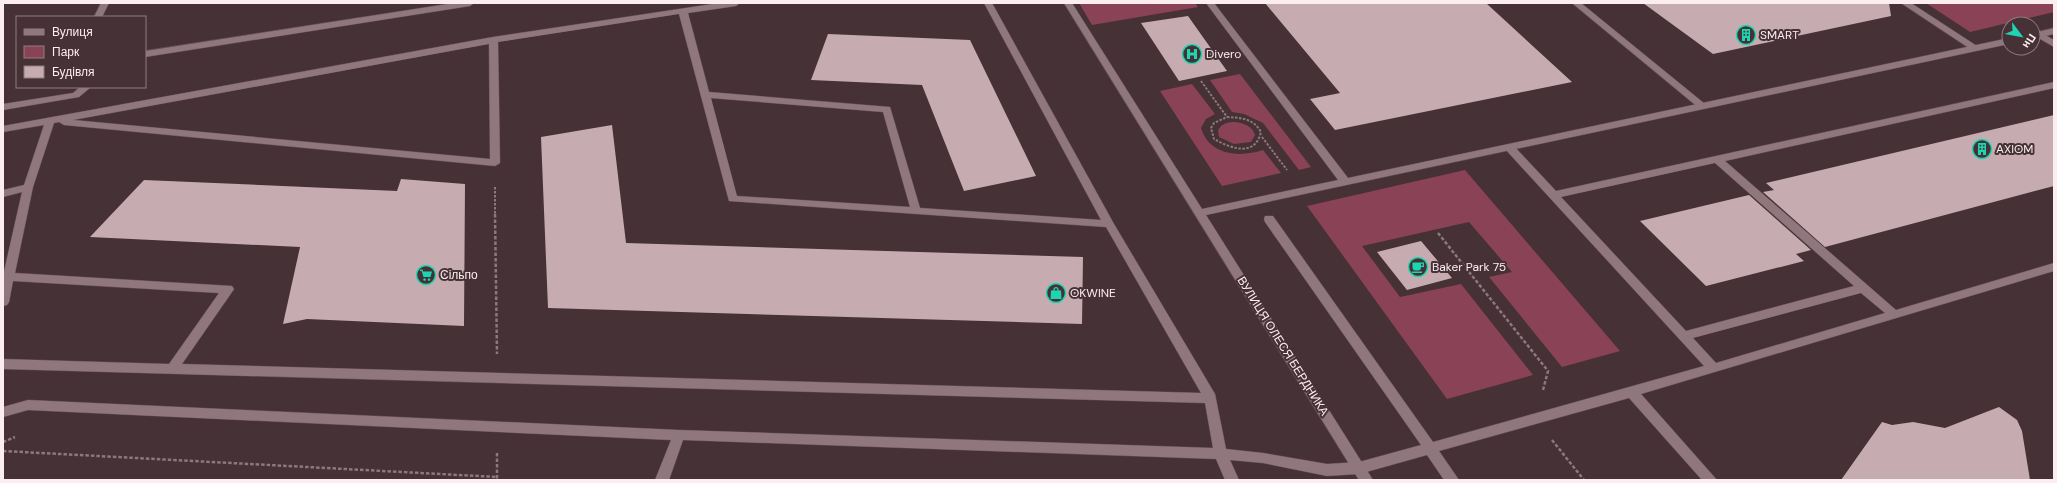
<svg xmlns="http://www.w3.org/2000/svg" width="2057" height="483" font-family="'DM Sans',sans-serif">
	<rect width="100%" height="100%" fill="#463136"/>
	<g fill="#8a4257">
		<polygon points="1079,3 1195,3 1198,7 1092,25"/>
		<polygon points="1926,3 2054,3 2054,12 1970,32"/>
		<polygon points="1240,74 1311,167 1299,170 1263,123 1244,114 1232,112 1210,80"/>
		<path d="M1192,84L1215,114L1206,119L1201,128C1209,155 1239,158 1263,150L1281,173L1222,186L1160,91Z"/>
		<path d="M1235,122C1244,123 1252,126 1255,135L1251,142L1234,144L1219,137L1218,130C1222,123 1228,122 1235,122Z"/>
		<polygon points="1465,170 1620,351 1562,367 1489,277 1512,272 1469,222 1362,246 1400,297 1461,284 1533,375 1447,399 1307,206"/>
	</g>
	<g fill="#c6acb1">
		<polygon points="1265,3 1486,3 1572,82 1335,130 1310,99 1340,93"/>
		<polygon points="1643,3 1889,3 1891,16 1713,54"/>
		<polygon points="1188,16 1227,71 1179,81 1141,23"/>
		<polygon points="828,34 970,40 1036,176 964,191 922,85 811,80"/>
		<polygon points="2054,115 2054,186 1825,247 1763,192 1774,190 1766,183"/>
		<polygon points="612,125 626,243 1083,257 1082,324 548,308 541,137"/>
		<polygon points="401,179 465,184 464,326 307,319 283,324 300,247 90,237 144,180 397,191"/>
		<polygon points="1749,195 1811,250 1796,254 1804,261 1706,286 1640,221"/>
		<polygon points="1421,241 1452,278 1407,290 1377,252"/>
		<polygon points="1999,407 2017,420 2022,431 2030,480 1841,480 1882,422 1892,425 1913,422 1945,428"/>
	</g>
	<g fill="none" stroke-linecap="round" stroke-linejoin="round">
		<defs>
			<g id="service">
				<polygon points="101,3 109,3 102,17 94,17"/>
				<polygon points="454,3 474,3 470,6 145,57 145,51"/>
				<path d="M719,3H740L736,6L688,13L709,92L890,107L920,208L1101,220L984,3H992L1114,224L1215,394L1226,449L1263,453L1327,464L1359,462L1421,445L1265,222L1264,219L1265,216H1273L1433,442L1704,366L1505,149L1504,147L1505,145H1513L1556,191L2054,82V88L1725,161L1896,310L2054,263V271L1641,394L1717,480H1702L1629,398L1439,451L1459,480H1444L1427,455L1359,474L1327,476L1263,463L1230,460L1239,480H1225L1216,459L683,440L669,480H655L671,440L28,410L3,417V407L28,400L679,430L1213,448L1205,403L3,369V359L169,364L219,293L13,281L9,302L7,305L3,306V276L22,192L3,197V190L24,185L44,125L3,132V126L493,37ZM679,14L729,201L1106,227L1201,393L182,364L232,292L234,289L232,286L15,273L33,187L54,123L59,122L64,125L495,166L500,163L498,42ZM489,44L490,159L73,120ZM711,98L883,112L910,207L737,196ZM1715,163L1854,286L1686,331L1561,197ZM1861,293L1885,313L1716,363L1693,338Z"/>
				<polygon points="1572,3 1581,3 1705,104 1707,106 1705,108 1699,108"/>
				<polygon points="1901,3 1911,3 1980,48 1978,50 1972,50"/>
				<polygon points="2038,31 2054,40 2054,47 2035,36 2034,34"/>
				<polygon points="80,87 91,87 79,97 3,110 3,104 73,93"/>
			</g>
			<g id="minor">
				<polygon points="1064,3 1072,3 1202,209 1338,180 1206,3 1214,3 1348,178 2009,38 2009,44 1206,215 1373,480 1359,480"/>
				<polygon points="2054,28 2054,34 2033,39 2033,33"/>
			</g>
		</defs>
		<use href="#service" stroke="#615054" stroke-width="1"/>
		<use href="#minor" stroke="#615054" stroke-width="1"/>
		<g stroke="#8b797d" stroke-width="2" stroke-dasharray="2.5 1.5" stroke-linecap="butt">
			<polyline points="1201,81 1227,117"/>
			<path d="M1227,117C1241,118 1253,118 1261,132C1255,158 1230,148 1214,139L1211,128L1214,123Z"/>
			<polyline points="1262,137 1287,170"/>
			<polyline points="495,187 495,215"/>
		</g>
		<g stroke="#8b797d" stroke-width="2.5" stroke-dasharray="3.5 2" stroke-linecap="butt">
			<polyline points="495,214 497,354"/>
			<polyline points="1438,233 1548,371 1543,390"/>
			<polyline points="1552,440 1584,480"/>
			<polyline points="3,442 15,437"/>
			<polyline points="3,451 497,477"/>
			<polyline points="497,453 497,480"/>
		</g>
		<use href="#service" fill="#90777d" fill-rule="evenodd"/>
		<use href="#minor" fill="#90777d" fill-rule="evenodd"/>
	</g>
	<defs>
		<symbol id="building-ring" viewBox="-11 -11 22 22"><circle r="9.5" fill="#463136" stroke="#1dd5b1" stroke-width="1.5"/><path d="M-4-6H4V6H1V3H-1V6H-4ZM-2.5-4.3h1.7v1.8h-1.7ZM.8-4.3h1.7v1.8H.8ZM-2.5-1h1.7V.8h-1.7ZM.8-1h1.7V.8H.8Z" fill="#1dd5b1"/></symbol>
		<symbol id="hospital-ring" viewBox="-11 -11 22 22"><circle r="9.5" fill="#463136" stroke="#1dd5b1" stroke-width="1.5"/><path d="M-5-5h3v3.5h4V-5h3V5h-3V1.5h-4V5h-3Z" fill="#1dd5b1"/></symbol>
		<symbol id="cafe-ring" viewBox="-11 -11 22 22"><circle r="9.5" fill="#463136" stroke="#1dd5b1" stroke-width="1.5"/><path d="M-5.5-4.5H6V0H3Q3 3.5 0 3.5H-2.5Q-5.5 3.5-5.5 0ZM3-3.2v2h1.7v-2ZM-6 4.5H4V6H-6Z" fill="#1dd5b1"/></symbol>
		<symbol id="supermarket-ring" viewBox="-11 -11 22 22"><circle r="9.5" fill="#463136" stroke="#1dd5b1" stroke-width="1.5"/><path d="M-6-5.5h2.5l.6 2H6L4.5 2H-2.5L-4.4-4H-6ZM-1.5 3.2a1.3 1.3 0 1 0 .1 0ZM3 3.2a1.3 1.3 0 1 0 .1 0Z" fill="#1dd5b1"/></symbol>
		<symbol id="shop-ring" viewBox="-11 -11 22 22"><circle r="9.5" fill="#463136" stroke="#1dd5b1" stroke-width="1.5"/><path d="M-5-2.5h2.3a2.7 3.5 0 0 1 5.4 0H5L5.5 6h-11ZM-1.5-2.5h3a1.5 2.3 0 0 0-3 0Z" fill="#1dd5b1"/></symbol>
	</defs>
	<g fill-rule="evenodd">
		<use href="#building-ring" x="1735" y="24" width="22" height="22"/>
		<use href="#hospital-ring" x="1181" y="43" width="22" height="22"/>
		<use href="#building-ring" x="1971" y="138" width="22" height="22"/>
		<use href="#cafe-ring" x="1407" y="256" width="22" height="22"/>
		<use href="#supermarket-ring" x="415" y="264" width="22" height="22"/>
		<use href="#shop-ring" x="1045" y="282" width="22" height="22"/>
	</g>
	<g text-anchor="middle" dominant-baseline="central" stroke-width="4" stroke-linejoin="round" paint-order="stroke">
		<g font-size="12" fill="#fbedf0" stroke="#463136" text-anchor="start">
			<text x="1760" y="35">SMART</text>
			<text x="1206" y="54">Divero</text>
			<text x="1996" y="149">AXIOM</text>
			<text x="1432" y="267">Baker Park 75</text>
			<text x="440" y="275">Сільпо</text>
			<text x="1070" y="293">OKWINE</text>
		</g>
		<g font-size="12" fill="#fbedf0" stroke="#463136">
			<text transform="translate(1283 346) rotate(58)">ВУЛИЦЯ ОЛЕСЯ БЕРДНИКА</text>
		</g>
	</g>
	<rect width="2057" height="483" fill="none" stroke="#fbedf0" stroke-width="8"/>
	<rect x="16" y="16" width="130" height="72" fill="#463136" stroke="#8e7c80"/>
	<rect x="24" y="29" width="20" height="6" fill="#90777d" stroke="#8e7c80"/>
	<text x="52" y="36" font-size="12" fill="#fbedf0">Вулиця</text>
	<rect x="24" y="46" width="20" height="12" fill="#8a4257" stroke="#8e7c80"/>
	<text x="52" y="56" font-size="12" fill="#fbedf0">Парк</text>
	<rect x="24" y="66" width="20" height="12" fill="#c6acb1" stroke="#8e7c80"/>
	<text x="52" y="76" font-size="12" fill="#fbedf0">Будівля</text>
	<g transform="translate(2021 36) rotate(122)"><circle r="19" fill="#463136" stroke="#8e7c80"/>
	<path d="M0-3L7 15L0 10L-7 15Z" fill="#1dd5b1"/>
	<text y="-6" font-size="11" font-weight="bold" text-anchor="middle" fill="#fbedf0">Пн</text>
	</g>
</svg>
